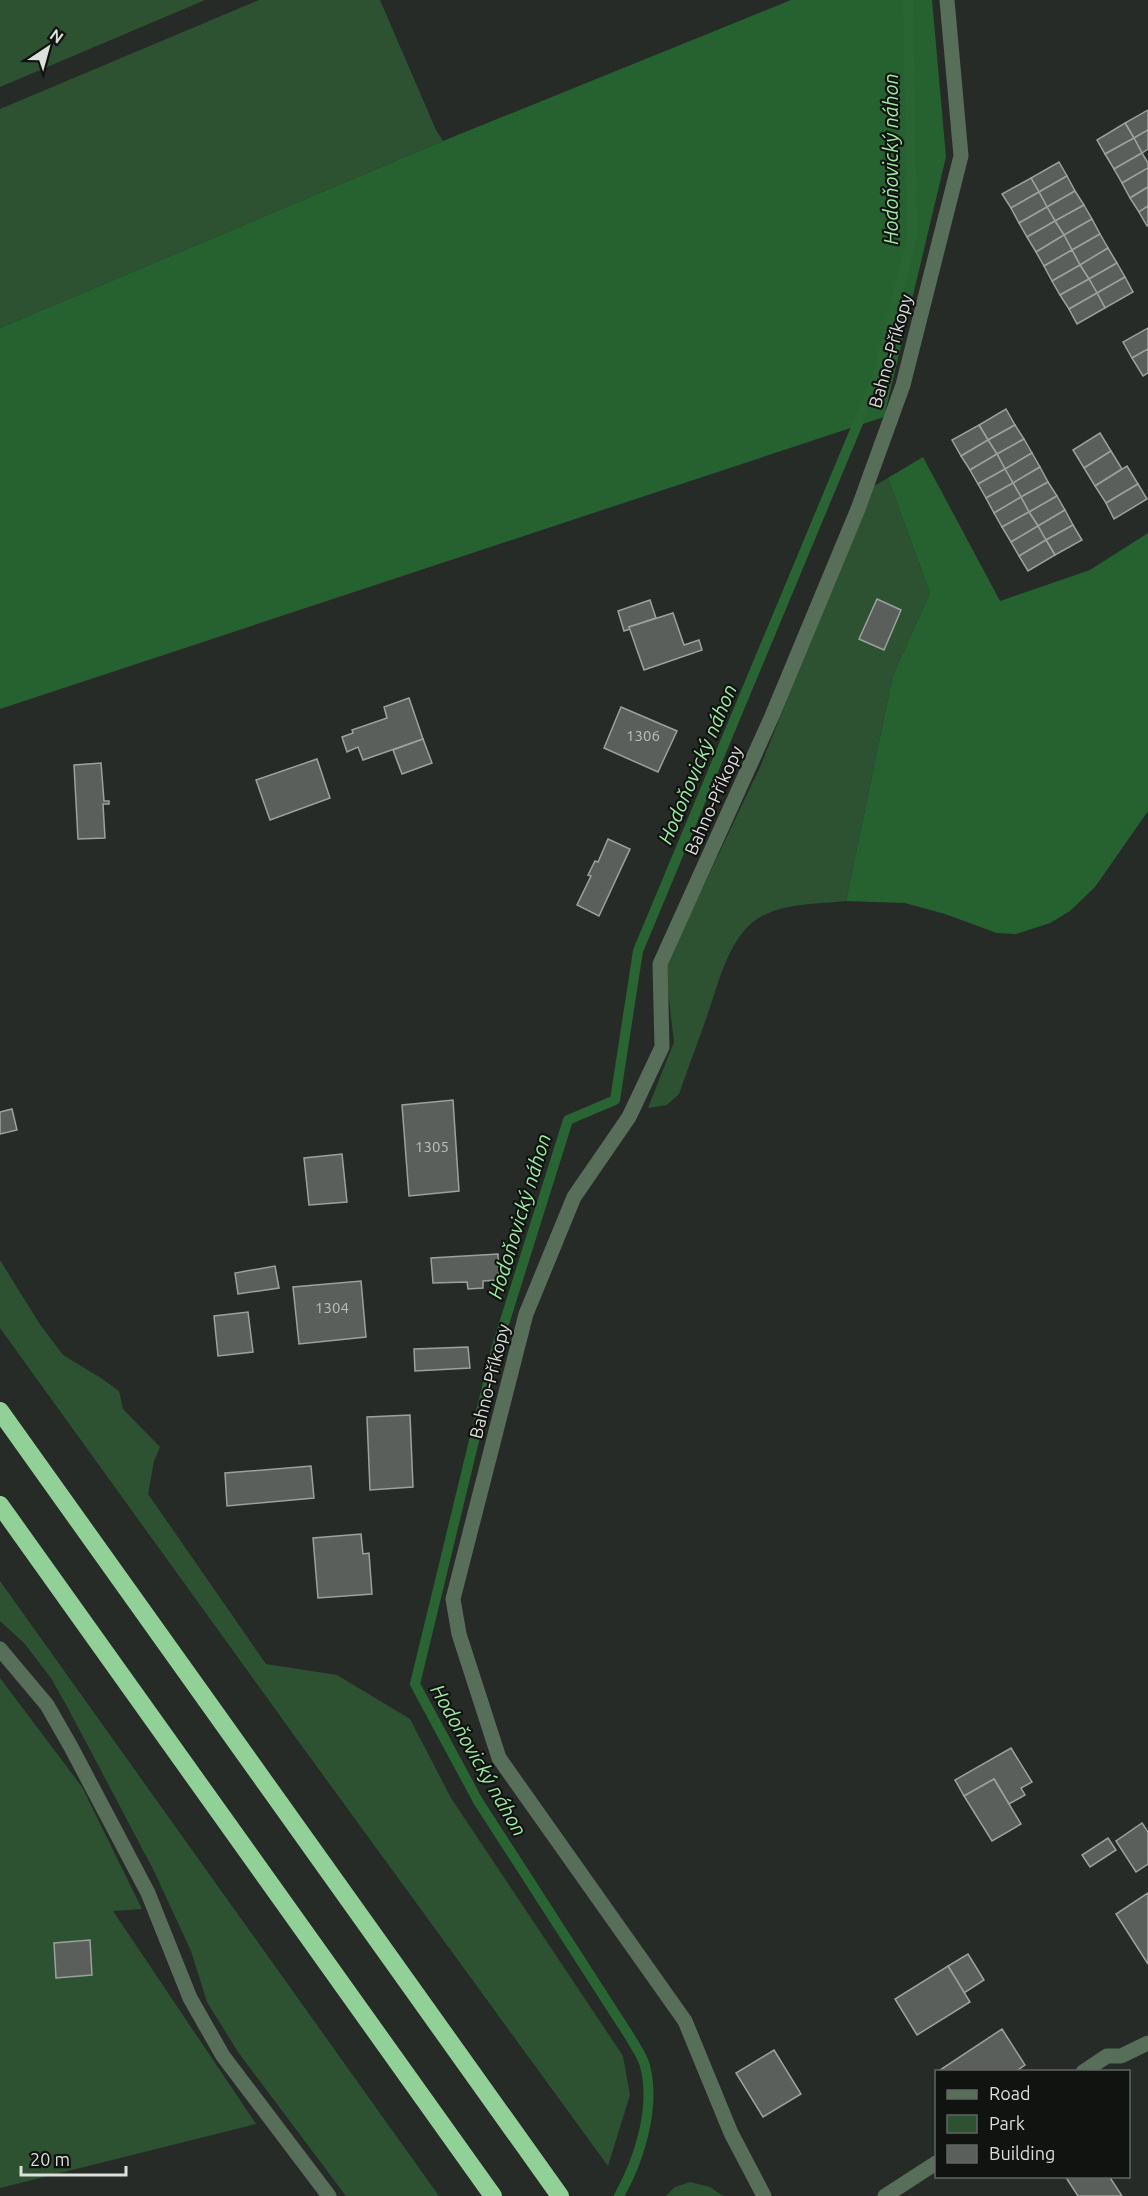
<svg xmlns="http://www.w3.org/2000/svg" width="1148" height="2196" font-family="Ubuntu,sans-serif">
	<rect width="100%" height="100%" fill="#272b27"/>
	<g fill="#2c5231">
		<polygon points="0,0 205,0 0,87"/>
		<polygon points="259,0 380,0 436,130 443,141 0,328 0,109"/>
		<path d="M888,478L930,593L893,675L846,901C819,904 789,903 764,915C729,932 719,983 707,1016C698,1042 688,1068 679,1094L667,1105L648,1108L674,1042L665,967L761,765L872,487Z"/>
		<polygon points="0,1260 39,1323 63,1355 101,1378 119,1391 123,1409 160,1447 154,1461 148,1494 266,1664 337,1675 410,1719 451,1798 623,2056 630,2095 608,2166 296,1738 0,1328"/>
		<polygon points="0,1581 439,2196 346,2196 238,2052 207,2002 191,1951 154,1871 69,1710 51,1678 24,1643 0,1621"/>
		<polygon points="0,1678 82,1787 142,1909 113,1911 256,2124 0,2188"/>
		<polygon points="690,2182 710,2187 723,2196 666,2196 675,2187"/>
	</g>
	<g fill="#266230">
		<polygon points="791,0 932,0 946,157 884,417 0,709 0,328 443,141"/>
		<polygon points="923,457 1000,601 1090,570 1148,533 1148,811 1095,887 1070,911 1050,923 1016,934 997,933 945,914 905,903 846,901 893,675 930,593 888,478"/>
	</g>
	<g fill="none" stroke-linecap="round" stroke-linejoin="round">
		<path stroke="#286532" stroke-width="10" d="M619,2196C639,2160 656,2108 645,2066C643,2057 635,2046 630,2037L478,1801L415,1684L497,1346L568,1120L615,1100L638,951L878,375L912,237L908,0"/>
	</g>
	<g fill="#5b5f5b" stroke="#9ca19c" stroke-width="1.5">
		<polygon points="1148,110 1148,130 1134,138 1125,123"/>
		<polygon points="1125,123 1134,138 1105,154 1097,140"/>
		<polygon points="1148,130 1148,149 1142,153 1134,138"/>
		<polygon points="1134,138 1142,153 1114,169 1105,154"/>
		<polygon points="1142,153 1148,163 1148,168 1122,183 1114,169"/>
		<polygon points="1059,162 1067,176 1039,192 1031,178"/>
		<polygon points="1148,168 1148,187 1130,198 1122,183"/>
		<polygon points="1067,176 1075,191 1047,207 1039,192"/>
		<polygon points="1031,178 1039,192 1011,208 1002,194"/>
		<polygon points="1148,187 1148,206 1139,212 1130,198"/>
		<polygon points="1075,191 1084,205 1055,221 1047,207"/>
		<polygon points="1039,192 1047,207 1019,223 1011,208"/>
		<polygon points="1084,205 1092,219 1064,235 1055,221"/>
		<polygon points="1148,206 1148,226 1147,226 1139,212"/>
		<polygon points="1047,207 1055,221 1027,237 1019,223"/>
		<polygon points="1092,219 1100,234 1072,250 1064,235"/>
		<polygon points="1055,221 1064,235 1036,252 1027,237"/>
		<polygon points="1100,234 1108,248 1080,265 1072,250"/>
		<polygon points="1064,235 1072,250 1044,266 1036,252"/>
		<polygon points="1108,248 1117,263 1089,279 1080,265"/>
		<polygon points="1072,250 1080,265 1052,281 1044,266"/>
		<polygon points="1117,263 1125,277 1097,293 1089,279"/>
		<polygon points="1080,265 1089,279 1060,295 1052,281"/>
		<polygon points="1125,277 1133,292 1105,308 1097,293"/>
		<polygon points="1089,279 1097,293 1069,309 1060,295"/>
		<polygon points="1097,293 1105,308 1077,324 1069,309"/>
		<polygon points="1148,328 1148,349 1132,358 1123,342"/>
		<polygon points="1148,349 1148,373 1143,376 1132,358"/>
		<polygon points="1006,409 1015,425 988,440 979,425"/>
		<polygon points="979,425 988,440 961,456 952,440"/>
		<polygon points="1015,425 1024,439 997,454 988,440"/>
		<polygon points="1100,433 1111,451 1084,468 1073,450"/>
		<polygon points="1024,439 1032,453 1005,469 997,454"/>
		<polygon points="988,440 997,454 970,470 961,456"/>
		<polygon points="1111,451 1122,469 1095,486 1084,468"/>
		<polygon points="1032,453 1040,467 1013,483 1005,469"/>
		<polygon points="997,454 1005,469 978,484 970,470"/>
		<polygon points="1127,466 1138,484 1106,503 1095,486"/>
		<polygon points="1040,467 1048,482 1021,497 1013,483"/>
		<polygon points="1005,469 1013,483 986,498 978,484"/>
		<polygon points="1048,482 1057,496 1029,512 1021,497"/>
		<polygon points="1013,483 1021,497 994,513 986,498"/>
		<polygon points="1138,484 1147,499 1114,519 1106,503"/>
		<polygon points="1057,496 1065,510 1038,526 1029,512"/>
		<polygon points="1021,497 1029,512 1002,527 994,513"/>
		<polygon points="1065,510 1073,525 1046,540 1038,526"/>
		<polygon points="1029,512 1038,526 1011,542 1002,527"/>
		<polygon points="1073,525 1082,540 1055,555 1046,540"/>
		<polygon points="1038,526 1046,540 1019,556 1011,542"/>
		<polygon points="1046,540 1055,555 1028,571 1019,556"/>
		<polygon points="877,599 901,610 884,650 859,639"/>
		<polygon points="650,600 656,618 629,627 630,629 624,631 618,611"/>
		<polygon points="673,613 684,645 699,640 702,650 644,670 629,627"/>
		<polygon points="409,698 423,739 363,760 358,747 347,752 342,737 353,733 352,730 387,718 384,707"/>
		<polygon points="621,707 677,731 658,772 604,748"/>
		<polygon points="423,739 432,763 402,774 393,750"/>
		<polygon points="317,759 330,798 270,820 256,780"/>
		<polygon points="101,763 104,801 109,801 109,804 103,804 105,838 78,839 74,765"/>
		<polygon points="608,839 630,849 599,916 577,905 591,876 588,875 595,861 598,862"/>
		<polygon points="453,1100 459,1191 409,1196 402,1105"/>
		<polygon points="12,1109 17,1130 0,1134 0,1112"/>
		<polygon points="342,1154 347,1202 309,1205 304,1158"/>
		<polygon points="498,1254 499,1280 483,1281 483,1288 468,1289 467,1282 433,1283 431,1258"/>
		<polygon points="275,1266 279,1288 238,1294 235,1273"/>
		<polygon points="361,1281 366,1337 299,1344 293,1287"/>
		<polygon points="248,1312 253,1352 218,1356 214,1316"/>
		<polygon points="468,1347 470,1368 415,1371 414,1349"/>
		<polygon points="410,1415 413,1487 370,1490 367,1417"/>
		<polygon points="311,1466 314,1498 227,1506 225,1473"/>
		<polygon points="361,1534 363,1554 369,1553 372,1594 318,1598 313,1538"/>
		<polygon points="1011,1748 1032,1782 1021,1788 1025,1795 1009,1804 994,1779 964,1796 955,1780"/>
		<polygon points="994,1779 1021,1824 992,1841 964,1796"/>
		<polygon points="1142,1823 1148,1832 1148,1864 1136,1872 1116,1841"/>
		<polygon points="1108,1838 1116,1850 1090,1867 1082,1855"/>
		<polygon points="1148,1893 1148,1964 1116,1914"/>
		<polygon points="90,1940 92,1975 56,1978 54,1943"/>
		<polygon points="968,1954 984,1980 964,1993 948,1966"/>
		<polygon points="948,1966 970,2002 917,2035 895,1999"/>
		<polygon points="1002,2029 1025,2065 1015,2072 937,2072"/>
		<polygon points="774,2050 801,2094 763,2117 736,2073"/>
		<polygon points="1065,2176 1109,2176 1122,2196 1078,2196"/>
	</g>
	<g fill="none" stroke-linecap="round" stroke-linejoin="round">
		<g stroke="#576f59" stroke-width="15">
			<polyline points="0,1649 47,1705 71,1747 148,1893 190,1998 223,2056 329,2196"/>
			<polyline points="1083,2072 1107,2056 1121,2056 1148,2043"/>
			<polyline points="764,2196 731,2133 685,2021 499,1758 459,1634 453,1599 526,1314 574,1197 629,1117 662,1047 660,964 772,716 858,509 903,385 961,156 947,0"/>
			<polyline points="885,2196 936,2163"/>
		</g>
		<g stroke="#91d097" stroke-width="18">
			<polyline points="0,1411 560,2196"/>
			<polyline points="0,1505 493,2196"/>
		</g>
	</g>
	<g text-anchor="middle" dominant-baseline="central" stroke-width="4.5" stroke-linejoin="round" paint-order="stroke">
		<g font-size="15" fill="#bcbfbc">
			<text x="643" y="735">1306</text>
			<text x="432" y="1146">1305</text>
			<text x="332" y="1307">1304</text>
		</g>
		<g font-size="18" fill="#dcdfdc" stroke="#111311">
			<text transform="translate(890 351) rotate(-74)">Bahno-Příkopy</text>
			<text transform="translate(713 800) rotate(-66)">Bahno-Příkopy</text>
			<text transform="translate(489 1381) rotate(-76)">Bahno-Příkopy</text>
		</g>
		<g font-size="20" font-style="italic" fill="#99eea2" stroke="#111311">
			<text transform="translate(890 159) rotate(-90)">Hodoňovický náhon</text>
			<text transform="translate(697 764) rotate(-67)">Hodoňovický náhon</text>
			<text transform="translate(519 1216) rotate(-73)">Hodoňovický náhon</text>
			<text transform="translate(479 1760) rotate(60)">Hodoňovický náhon</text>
		</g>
	</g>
	<rect x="935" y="2070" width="195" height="108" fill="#111311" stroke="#626562" stroke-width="1.5"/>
	<rect x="947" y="2090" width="30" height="9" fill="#576f59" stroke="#626562" stroke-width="1.5"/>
	<text x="989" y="2100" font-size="18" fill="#dcdfdc">Road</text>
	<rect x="947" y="2115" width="30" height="18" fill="#2c5231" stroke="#626562" stroke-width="1.5"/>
	<text x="989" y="2130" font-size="18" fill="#dcdfdc">Park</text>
	<rect x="947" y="2145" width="30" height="18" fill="#5b5f5b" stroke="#626562" stroke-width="1.5"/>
	<text x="989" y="2160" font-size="18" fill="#dcdfdc">Building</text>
	<g transform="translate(48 48) rotate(36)" stroke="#111311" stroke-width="4.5" paint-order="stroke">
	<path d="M0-4.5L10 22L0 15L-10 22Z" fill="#dcdfdc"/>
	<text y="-9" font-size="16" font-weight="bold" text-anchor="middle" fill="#dcdfdc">N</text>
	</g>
	<path d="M21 2166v9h105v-9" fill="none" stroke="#dcdfdc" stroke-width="3"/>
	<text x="30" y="2166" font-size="18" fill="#dcdfdc" stroke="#111311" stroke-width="4.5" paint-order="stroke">20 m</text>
</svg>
